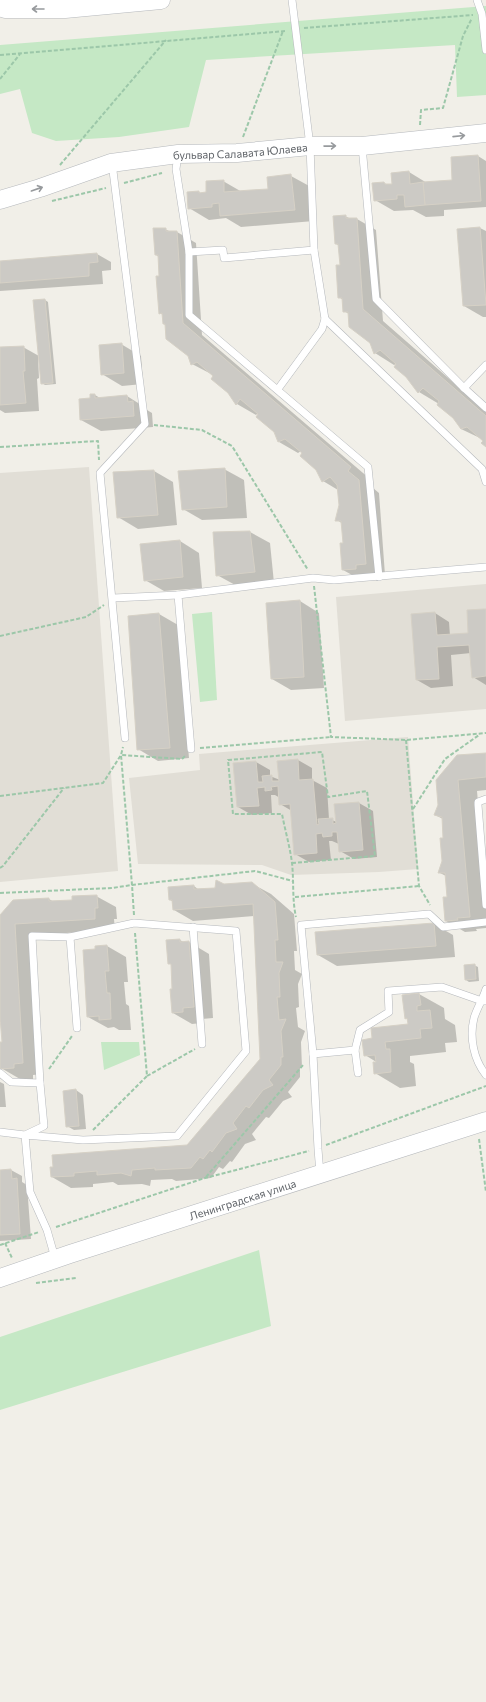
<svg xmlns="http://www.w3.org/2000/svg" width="486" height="1702" font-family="Commissioner,sans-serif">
	<rect width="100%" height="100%" fill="#f1efe8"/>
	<g fill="#e1ded6">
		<polygon points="89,467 118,871 0,882 0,473"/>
		<polygon points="486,584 486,709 345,721 336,597"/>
		<polygon points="408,737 418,869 379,872 291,875 262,865 138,864 129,778 200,770 199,754"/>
	</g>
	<g fill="#c5e8c5">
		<polygon points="486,6 486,95 457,97 455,45 206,60 189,127 119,137 56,141 32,133 20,89 0,94 0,45"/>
		<polygon points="212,612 217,700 200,702 192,614"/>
		<polygon points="101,1042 139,1042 140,1055 104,1070"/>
		<polygon points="259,1250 271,1326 0,1410 0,1337"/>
	</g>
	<g fill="#0003">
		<polygon points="478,156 486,161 486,207 444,210 444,216 426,217 413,210 394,211 375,200 384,183 388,185 393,185 409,172 427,183 453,181"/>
		<polygon points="291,176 311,187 314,221 241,227 226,218 209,220 189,208 199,192 202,194 208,193 223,181 242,192 269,190 268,178"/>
		<polygon points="345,216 351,219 357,219 376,230 383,321 486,411 486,446 482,439 461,429 454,418 439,404 419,392 407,377 399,362 394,365 375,353 370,343 349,314 344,311 343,300 339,297 341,266 340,246 336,244"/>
		<polygon points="480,228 486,231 486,317 483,317 464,306 458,230"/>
		<polygon points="165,229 171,232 177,232 196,243 202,335 370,479 367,483 379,493 385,575 363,581 343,570 344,544 343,524 337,520 340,505 338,490 323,481 317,469 301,451 298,453 279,442 275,431 260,414 258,413 256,415 237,404 215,376 192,364 189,356 166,326 164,324 163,315 160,313 159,257 156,255"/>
		<polygon points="97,254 111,262 111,270 102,271 103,284 0,291 0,262"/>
		<polygon points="45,300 48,302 56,384 45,385 42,383 39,356 38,356 39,378 37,379 39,411 5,413 0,410 0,347 3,348 23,347 39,356"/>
		<polygon points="121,344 141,356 143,384 122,386 102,374"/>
		<polygon points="95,395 100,398 127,396 146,408 147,410 152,413 153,427 101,431 81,420"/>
		<polygon points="224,469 244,480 247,518 202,520 183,509"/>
		<polygon points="154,471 173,482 177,525 138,529 118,517"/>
		<polygon points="250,532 270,543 274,583 237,586 217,575"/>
		<polygon points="180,541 199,553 202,588 164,591 145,580"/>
		<polygon points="300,601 319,613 324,688 291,690 272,679"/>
		<polygon points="486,610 486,685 473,677 471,653 451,655 453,686 431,688 417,680 435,613 449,622 450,636 469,634"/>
		<polygon points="159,614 178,625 189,758 158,761 138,749"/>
		<polygon points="486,754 486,790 477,791 486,893 486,928 476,929 477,931 465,932 446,921 448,897 446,876 440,873 443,861 445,839 443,819 435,815 439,805 437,781"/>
		<polygon points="298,760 312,768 312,780 327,788 329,819 337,822 359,803 373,811 377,857 354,859 340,851 339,844 332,841 329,841 331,860 309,862 295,854 292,811 280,804 280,798 275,795 271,795 272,813 252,815 238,807 256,762 270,770 270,776 280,780"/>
		<polygon points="251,883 271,894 294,914 297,951 294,951 295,970 302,974 298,984 299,1007 296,1008 298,1027 305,1031 301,1042 302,1068 300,1068 300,1077 288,1092 292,1097 283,1101 269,1118 266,1117 252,1134 256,1140 245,1144 232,1162 230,1161 223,1169 219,1167 211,1178 176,1181 172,1179 151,1180 150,1186 142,1184 118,1185 113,1182 93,1184 93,1187 71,1188 52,1177 187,1146 261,1059 254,916 193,921 174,910 172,901 170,900 194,886 199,890"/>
		<polygon points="96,896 116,907 117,919 114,919 115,930 34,935 42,1074 33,1075 33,1079 20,1079 1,1068 0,1043 3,1042 2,1023 0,1022 0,916 49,899 54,902 73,901"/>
		<polygon points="434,924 453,935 455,957 337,966 318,955"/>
		<polygon points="180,940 185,943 189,942 209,954 213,1018 202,1019 202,1023 192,1024 173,1013 174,990 172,965 169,963"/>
		<polygon points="107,946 126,957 128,982 124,982 126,1004 129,1006 131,1030 119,1030 114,1027 108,1028 88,1017 96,950"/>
		<polygon points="474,965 478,967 479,981 469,982 466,980"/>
		<polygon points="419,994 444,1008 445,1019 455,1025 457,1042 445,1043 446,1052 410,1056 410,1062 414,1064 416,1086 400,1088 375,1073 378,1063 365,1055 373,1039 409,1025 408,1020 406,1018"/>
		<polygon points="0,1082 4,1084 6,1107 0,1107"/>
		<polygon points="76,1090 83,1095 86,1129 74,1130 67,1126"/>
		<polygon points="11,1170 22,1176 22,1182 27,1185 31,1239 0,1241 0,1171"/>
	</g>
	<g fill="#cccac5" stroke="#d6d1c6">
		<polygon points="478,155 481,201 425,205 423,182 452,180 451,157"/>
		<polygon points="409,171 410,184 423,182 425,205 405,207 404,195 397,195 397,199 374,201 372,183 384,182 385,184 392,184 391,173"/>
		<polygon points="291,174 295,210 220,216 219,203 212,204 212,207 188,209 187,192 199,191 199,193 206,192 206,181 224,180 224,192 251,190 268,189 267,177"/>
		<polygon points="346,215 346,218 357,218 363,309 486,416 486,447 481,443 483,441 467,427 461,429 453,418 437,405 439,401 423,388 418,393 406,377 394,367 396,364 380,350 374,354 370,343 349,327 348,312 343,312 342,298 338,298 336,265 340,265 338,244 335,244 333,216"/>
		<polygon points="480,227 486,305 463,306 457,229"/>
		<polygon points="153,228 166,228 166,231 177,231 183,323 351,467 348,471 359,480 366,564 356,565 356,569 342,570 340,543 343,543 341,521 335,521 339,505 337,485 330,477 322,482 316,470 300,456 302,453 285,439 278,442 274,432 256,417 258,414 240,399 236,405 228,393 211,379 213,376 197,362 191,365 188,356 166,339 165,324 163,324 162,313 159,314 156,276 159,276 158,255 155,255"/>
		<polygon points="97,253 98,262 89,263 89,276 0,283 0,261"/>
		<polygon points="45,299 53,383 41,384 33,300"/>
		<polygon points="122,343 124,373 101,375 99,345"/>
		<polygon points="24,346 25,371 23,371 26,403 0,405 0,347"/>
		<polygon points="90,394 95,394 95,398 127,395 128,402 133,401 134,416 80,420 79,399 90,398"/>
		<polygon points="225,468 227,507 182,510 178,471"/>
		<polygon points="154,470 158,515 117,518 113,472"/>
		<polygon points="250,531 255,572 216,576 213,532"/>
		<polygon points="180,540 183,577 144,581 140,544"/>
		<polygon points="300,600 304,677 271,679 266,603"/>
		<polygon points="484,609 486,609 486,676 472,678 469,645 437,647 439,679 416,680 411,614 435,612 437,635 468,633 467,610"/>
		<polygon points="159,613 170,748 137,750 128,616"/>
		<polygon points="486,753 486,777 458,780 470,917 457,918 458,920 445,921 443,897 447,897 445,873 438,873 442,861 440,838 443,838 442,817 434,815 438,805 436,780 457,755"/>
		<polygon points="298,759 299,780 313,779 317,825 319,824 318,819 333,818 333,824 336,823 334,804 359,802 363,850 339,852 337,832 332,832 332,836 323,837 322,833 316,834 317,853 294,855 290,804 279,805 278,786 271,787 272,790 265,791 265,787 257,788 259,806 237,807 233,763 256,761 258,782 263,782 262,776 272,775 272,781 279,781 277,761"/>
		<polygon points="216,880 224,884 252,882 275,902 278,940 275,940 276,962 283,962 279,973 280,997 277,997 279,1020 286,1019 281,1031 283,1057 281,1057 281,1065 269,1080 273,1085 263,1090 249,1108 246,1106 233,1123 237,1129 226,1133 212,1152 210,1150 203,1159 200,1157 191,1168 155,1170 155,1168 132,1170 131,1176 121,1173 97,1175 97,1171 74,1173 74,1176 51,1177 50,1167 53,1167 52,1155 187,1145 260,1059 253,904 173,910 172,900 169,900 168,887 194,885 194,889 215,888"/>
		<polygon points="97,895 98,908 95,908 95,919 15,924 23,1063 14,1064 14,1068 0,1069 0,1042 2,1042 0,1018 0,915 13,900 49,898 49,901 72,900 72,896"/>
		<polygon points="434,923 436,946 317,955 315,932"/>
		<polygon points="180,939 180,942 189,941 194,1007 183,1008 183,1012 172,1013 170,989 172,989 171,964 168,964 166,940"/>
		<polygon points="107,945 109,971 105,971 107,993 110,993 111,1019 99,1020 99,1016 87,1017 83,950 95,949 95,946"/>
		<polygon points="475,964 476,979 465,980 464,965"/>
		<polygon points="419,993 421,1005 417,1006 417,1011 430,1010 432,1028 420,1029 421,1038 385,1042 386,1049 390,1049 391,1072 374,1074 373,1062 376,1062 375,1055 364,1056 362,1040 372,1038 371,1028 408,1024 407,1018 405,1019 402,995"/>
		<polygon points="76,1089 79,1126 66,1127 63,1091"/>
		<polygon points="11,1169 12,1179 17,1178 20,1234 0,1235 0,1170"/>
	</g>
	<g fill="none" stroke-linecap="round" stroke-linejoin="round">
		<defs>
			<g id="service">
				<polyline points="477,0 482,14 486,50"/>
				<polyline points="362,146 376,299 464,388"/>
				<polyline points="178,155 176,169 189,252 189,315 368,467 379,577"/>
				<polyline points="112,163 145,424 100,473 125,738"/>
				<polyline points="314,250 325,319 482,469 486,482"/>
				<polyline points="189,252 223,250 224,258 314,250 310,146 292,0"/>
				<polyline points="486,365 464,388 486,408"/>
				<polyline points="278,389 322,329 325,319"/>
				<polyline points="113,598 178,595"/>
				<polyline points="191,749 178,595 313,578 334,580 486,567"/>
				<polyline points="486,799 478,802 478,805 486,905"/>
				<polyline points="193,927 202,1044"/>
				<polyline points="70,937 77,1028"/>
				<path d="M486,989C483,999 477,1008 474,1018C469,1038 474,1060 486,1075"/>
				<polyline points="355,1050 358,1073"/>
				<polyline points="313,1054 301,925 429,914 443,927 486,922"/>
				<polyline points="0,1073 11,1082 40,1083"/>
				<polyline points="0,1132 25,1135 44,1126 40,1083 32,936 70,937 134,923 236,931 246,1051 177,1136 83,1140 25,1135 30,1192 47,1230 55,1258"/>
				<polyline points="320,1174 318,1149 313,1054 355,1050 360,1030 389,1012 388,991 442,987 482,1001 486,1001"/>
			</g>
			<g id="tertiary">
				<polyline points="0,7 5,9 65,9 161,0"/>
				<path id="s1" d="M0,200L40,188L111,163L178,154L237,153L310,146H362L486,133"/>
				<path id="s2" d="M0,1278L70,1254L486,1121"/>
			</g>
		</defs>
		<use href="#service" stroke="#b5b8bc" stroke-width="8"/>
		<use href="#tertiary" stroke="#b5b8bc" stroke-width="19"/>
		<g stroke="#9cc7a9" stroke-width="2" stroke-dasharray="4 2" stroke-linecap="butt">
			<polyline points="304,28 473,15"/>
			<polyline points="0,55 286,31"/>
			<polyline points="0,79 20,54"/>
			<polyline points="420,125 421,110 443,108 463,36 472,18"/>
			<polyline points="243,137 283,31"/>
			<polyline points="60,165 166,40"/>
			<polyline points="124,183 162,173"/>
			<polyline points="52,201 106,188"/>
			<polyline points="154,425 202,430 232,446 308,570"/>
			<polyline points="0,447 98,441 99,460"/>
			<polyline points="314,586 331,737 406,740 486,733"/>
			<polyline points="0,636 86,617 104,605"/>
			<polyline points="406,740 419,886 430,905"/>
			<polyline points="200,748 331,737"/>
			<polyline points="0,796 103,783 121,755 123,747"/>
			<polyline points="413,809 445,759 479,735"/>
			<path d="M292,863L375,856L367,791L328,797L322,752L228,760L233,814H282C285,830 290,847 292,863C294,881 292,900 296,917"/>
			<polyline points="0,868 3,866 64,788"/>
			<polyline points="0,893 112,888 132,885 121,755 182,759 185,756"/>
			<polyline points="295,897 419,886"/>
			<polyline points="134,915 132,885 255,871 293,881"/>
			<polyline points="49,1069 72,1036"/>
			<polyline points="147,1076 195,1049"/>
			<polyline points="93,1130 147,1076 135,933"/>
			<polyline points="479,1139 486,1192"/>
			<polyline points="326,1145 486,1086"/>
			<polyline points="206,1177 304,1064"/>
			<polyline points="56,1227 205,1178 309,1151"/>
			<polyline points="5,1243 12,1258"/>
			<polyline points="0,1245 39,1232"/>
			<polyline points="36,1283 76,1278"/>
		</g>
		<use href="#service" stroke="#fff" stroke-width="7"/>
		<use href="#tertiary" stroke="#fff" stroke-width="18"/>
	</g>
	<defs><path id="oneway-shaft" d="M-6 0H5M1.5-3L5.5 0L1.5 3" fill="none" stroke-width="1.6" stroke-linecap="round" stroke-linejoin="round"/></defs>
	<g stroke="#979a9d">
		<use href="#oneway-shaft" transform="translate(38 9) rotate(180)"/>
		<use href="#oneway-shaft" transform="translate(459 136) rotate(-6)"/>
		<use href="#oneway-shaft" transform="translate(330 146) rotate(-1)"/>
		<use href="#oneway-shaft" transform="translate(37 189) rotate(-19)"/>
	</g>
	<g text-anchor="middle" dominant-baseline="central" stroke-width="3" stroke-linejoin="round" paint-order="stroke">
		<g font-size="11" fill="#5f6368" stroke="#fff">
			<text stroke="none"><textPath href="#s1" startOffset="247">бульвар Салавата Юлаева</textPath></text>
			<text stroke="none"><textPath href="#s2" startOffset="255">Ленинградская улица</textPath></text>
		</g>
	</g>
</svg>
